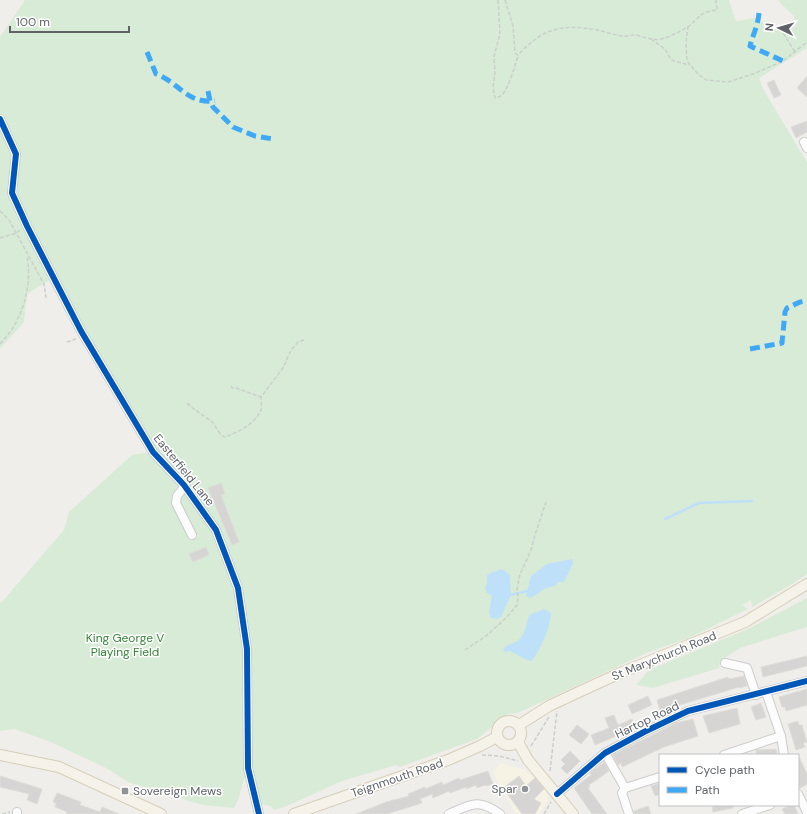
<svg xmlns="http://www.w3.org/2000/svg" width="807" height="814" font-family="'DM Sans',sans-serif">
	<rect width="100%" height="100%" fill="#efeeea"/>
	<polygon fill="#f7f3e4" points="500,763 522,769 533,777 547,792 548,800 539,814 517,814 501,789 493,771"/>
	<g fill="#d8ebd6">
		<path d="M25,0H730L729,1L736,21L754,18L784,33L796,26C796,12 786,11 778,0H807V48L759,78L763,89L807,162V574L789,586L752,607L751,600L742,605L748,609L689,638L649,652L518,713L508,714L477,739L400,767L396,765L342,781L287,806L274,810L271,806L256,803L247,769L238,800L234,808L203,805L179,798L128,782L106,768L53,743L15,729L0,731V604L64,530L69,512L132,455L152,452L53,278L27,294L24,322L0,349V37Z"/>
		<polygon points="807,598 807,627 740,648 720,661 719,668 653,688 636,685 649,670 748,629"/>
	</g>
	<g fill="#bfe0f9">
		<polygon points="572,559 573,563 564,582 559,582 555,586 546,588 534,596 530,598 526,596 531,576 547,564"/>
		<polygon points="502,569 510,575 511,595 501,617 496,619 491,618 489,612 492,596 487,593 485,588 487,583 487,575 490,573"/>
		<path d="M544,609L551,613C550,629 541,648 532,661L527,660L510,651L504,652L503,650C505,645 509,645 514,643C525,638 526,626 529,615Z"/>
	</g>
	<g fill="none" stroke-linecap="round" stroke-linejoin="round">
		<g stroke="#bfe0f9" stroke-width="2.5">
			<polyline points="665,519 699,503 752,501"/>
			<polyline points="511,595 527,591"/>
		</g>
	</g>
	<g fill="#d6d5d3" stroke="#deddd9">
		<polygon points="807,76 807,97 797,88"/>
		<polygon points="774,80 781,95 774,98 767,83"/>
		<polygon points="807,121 807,132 796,138 791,127"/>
		<polygon points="221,483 225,494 221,495 239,542 232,545 208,488"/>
		<polygon points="206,547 209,555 193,562 189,554"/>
		<polygon points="807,656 807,666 763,677 761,667"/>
		<polygon points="744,676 747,686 739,688 739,687 660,711 657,700 728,677 729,679"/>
		<polygon points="807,689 807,705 786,711 785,707 782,707 779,697"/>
		<polygon points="648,696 652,705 632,714 628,705"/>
		<polygon points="761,703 766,717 756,720 751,707"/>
		<polygon points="737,708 740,724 709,733 703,716"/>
		<polygon points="614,715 618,725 632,719 635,728 595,745 591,735 609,728 605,718"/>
		<polygon points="693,719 698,736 664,747 622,767 621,763 618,765 613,755 676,723"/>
		<polygon points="798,721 799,725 802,725 807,742 803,743 805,747 796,750 788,724"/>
		<polygon points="577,725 589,734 581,744 569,735"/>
		<polygon points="776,749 777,755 756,755 756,750 757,750"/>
		<polygon points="570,751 580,761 567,774 561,768 565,764 561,760"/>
		<polygon points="798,755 807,774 807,784 800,788 798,784"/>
		<polygon points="604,762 609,771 589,785 590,787 588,788 607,814 592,814 574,788 591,775 590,773"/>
		<polygon points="488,771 493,784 486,786 485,785 477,788 476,785 466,789 466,787 450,793 449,791 433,798 432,794 420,799 422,803 387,814 356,814 386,802 409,796 408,794 425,787 425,789 442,782 443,785 459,778 460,780"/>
		<polygon points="0,776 42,789 37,804 27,800 29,794 0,787"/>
		<polygon points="519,776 526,786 535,778 544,789 534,799 541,803 535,814 522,814 503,788"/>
		<polygon points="660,783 660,794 655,796 651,786"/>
		<polygon points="57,793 81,802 80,805 100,812 102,807 119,814 66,814 67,812 55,807 56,803 53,802"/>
		<polygon points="712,805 733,805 733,808 713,812"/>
		<polygon points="791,805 794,805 798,814 785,814 782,809"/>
		<polygon points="648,806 651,814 634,814 634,811"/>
	</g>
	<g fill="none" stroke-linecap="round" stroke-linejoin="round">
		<defs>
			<g id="minor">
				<polyline points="0,119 16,154 12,193 27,226 81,331 153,452 184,485 216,530 238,588 247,649 248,768 259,814"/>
				<polyline points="804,142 807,148"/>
				<polyline points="185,486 177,496 176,503 192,535"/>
				<polyline points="725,663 747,668 756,695"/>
				<polyline points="766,692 781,736 784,755"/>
				<polyline points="605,753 625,788"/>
				<polyline points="724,755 781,736"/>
				<polyline points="625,788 660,777"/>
				<polyline points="625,788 622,793 629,814"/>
				<polyline points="557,794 605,753 644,732 688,711 807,681"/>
				<polyline points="798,794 807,812"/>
				<polyline points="17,814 17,812"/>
				<path d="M449,814C471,804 479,798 500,814"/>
				<polyline points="742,814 770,805"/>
			</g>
			<g id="major">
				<circle cx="509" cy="733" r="12"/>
				<polyline points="519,725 549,706 581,691 618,674 745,622 807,584"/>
				<polyline points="518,742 528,760 573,814"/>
				<polyline points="0,755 59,767 161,814"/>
				<polyline points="294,814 448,760 480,746 497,737"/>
			</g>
		</defs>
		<use href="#minor" stroke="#cbcccc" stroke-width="10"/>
		<use href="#major" stroke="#d7ceb8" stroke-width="12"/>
		<g stroke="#cacfcc" stroke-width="1.5" stroke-dasharray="4 2" stroke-linecap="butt">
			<path d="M498,0L500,34L494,56L495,73L493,87L495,98C497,97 500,97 502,95C508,89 516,64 518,55"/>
			<path d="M505,0L513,26L515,53L518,55C544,27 562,24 598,30C606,32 614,35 622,36C626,37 630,35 634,35C644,36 651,41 661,39C669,37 682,31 689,26C701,16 700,12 717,10L716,0"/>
			<polyline points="688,26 686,43 687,61 698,74 706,80 728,82 753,74 783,61 807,42"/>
			<polyline points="780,28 795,52"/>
			<polyline points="651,39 665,49 671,60 689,65"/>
			<polyline points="0,211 9,220 44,284 46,298"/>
			<polyline points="0,238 16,233 20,230"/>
			<polyline points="67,342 76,339"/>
			<path d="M0,344C7,336 14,328 18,318C27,301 31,276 27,256"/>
			<polyline points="231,386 232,388 236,388 261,397 283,368 291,350 298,342 304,340"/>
			<path d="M187,403C195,411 205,416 213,423C217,428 219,435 225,437C238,432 255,424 261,410C262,407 261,401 261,397"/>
			<polyline points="465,650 486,636 507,617 517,605 518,598 517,589 520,574 531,550 535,535 546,502"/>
			<polyline points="531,746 549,717"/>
			<polyline points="482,755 499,756 518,761"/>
			<polyline points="550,771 557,711"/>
			<polyline points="2,814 10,812"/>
			<polyline points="544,814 551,802"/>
		</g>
		<use href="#minor" stroke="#fdfcfc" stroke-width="8"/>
		<use href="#major" stroke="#f4f2e9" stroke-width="10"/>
		<g stroke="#3fa9f5" stroke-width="5" stroke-dasharray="10 5" stroke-linecap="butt">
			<path d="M759,13C758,26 753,34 750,46L783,61"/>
			<path d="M147,52L156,74C179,82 186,104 215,101"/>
			<polyline points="208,91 210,101 213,107 233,127 255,136 273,139"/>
			<polyline points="750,349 782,343 785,312 787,308 800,302 807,301"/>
		</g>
		<defs>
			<g id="cycleway">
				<polyline points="0,119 16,154 12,193 27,226 81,331 153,452 184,485 216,530 238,588 247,649 248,768 259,814"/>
				<polyline points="557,794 605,753 644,732 688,711 807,681"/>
			</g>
		</defs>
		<use href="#cycleway" stroke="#fff" stroke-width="8"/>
		<use href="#cycleway" stroke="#0057b8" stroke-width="6"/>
	</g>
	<g fill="#919496" stroke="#fff" stroke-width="1.5">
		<circle cx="525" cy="789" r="4"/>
		<rect x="121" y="787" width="8" height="8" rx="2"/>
	</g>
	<g text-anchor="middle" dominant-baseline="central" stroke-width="3" stroke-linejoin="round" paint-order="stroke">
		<g font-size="12" fill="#5f6368" stroke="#fff">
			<text transform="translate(184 470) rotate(51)">Easterfield Lane</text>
			<text transform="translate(664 656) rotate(-22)">St Marychurch Road</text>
			<text transform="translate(647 720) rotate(-26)">Hartop Road</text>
			<text transform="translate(397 778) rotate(-19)">Teignmouth Road</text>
		</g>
		<g font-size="12" fill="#348238" stroke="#fff">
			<text x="125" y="638">King George V<tspan x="125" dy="14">Playing Field</tspan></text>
		</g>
		<g font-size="12" fill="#5f6368" stroke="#fff" text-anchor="end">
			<text x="517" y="789">Spar</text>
			<text x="133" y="791" text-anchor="start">Sovereign Mews</text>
		</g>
	</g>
	<rect x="659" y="754" width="140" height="52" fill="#ffffff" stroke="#bfc1c3"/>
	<rect x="667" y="767" width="20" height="6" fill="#0057b8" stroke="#bfc1c3"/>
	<text x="695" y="774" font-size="12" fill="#5f6368">Cycle path</text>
	<rect x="667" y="787" width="20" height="6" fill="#3fa9f5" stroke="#bfc1c3"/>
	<text x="695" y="794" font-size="12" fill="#5f6368">Path</text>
	<g transform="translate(779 28) rotate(275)" stroke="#ffffff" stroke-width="3" paint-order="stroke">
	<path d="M0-3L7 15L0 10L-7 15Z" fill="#5f6368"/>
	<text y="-6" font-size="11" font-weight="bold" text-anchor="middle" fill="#5f6368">N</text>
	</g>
	<path d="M10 26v6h119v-6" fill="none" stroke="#5f6368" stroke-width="2"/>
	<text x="16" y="26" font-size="12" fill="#5f6368" stroke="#ffffff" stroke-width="3" paint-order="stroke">100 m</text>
</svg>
